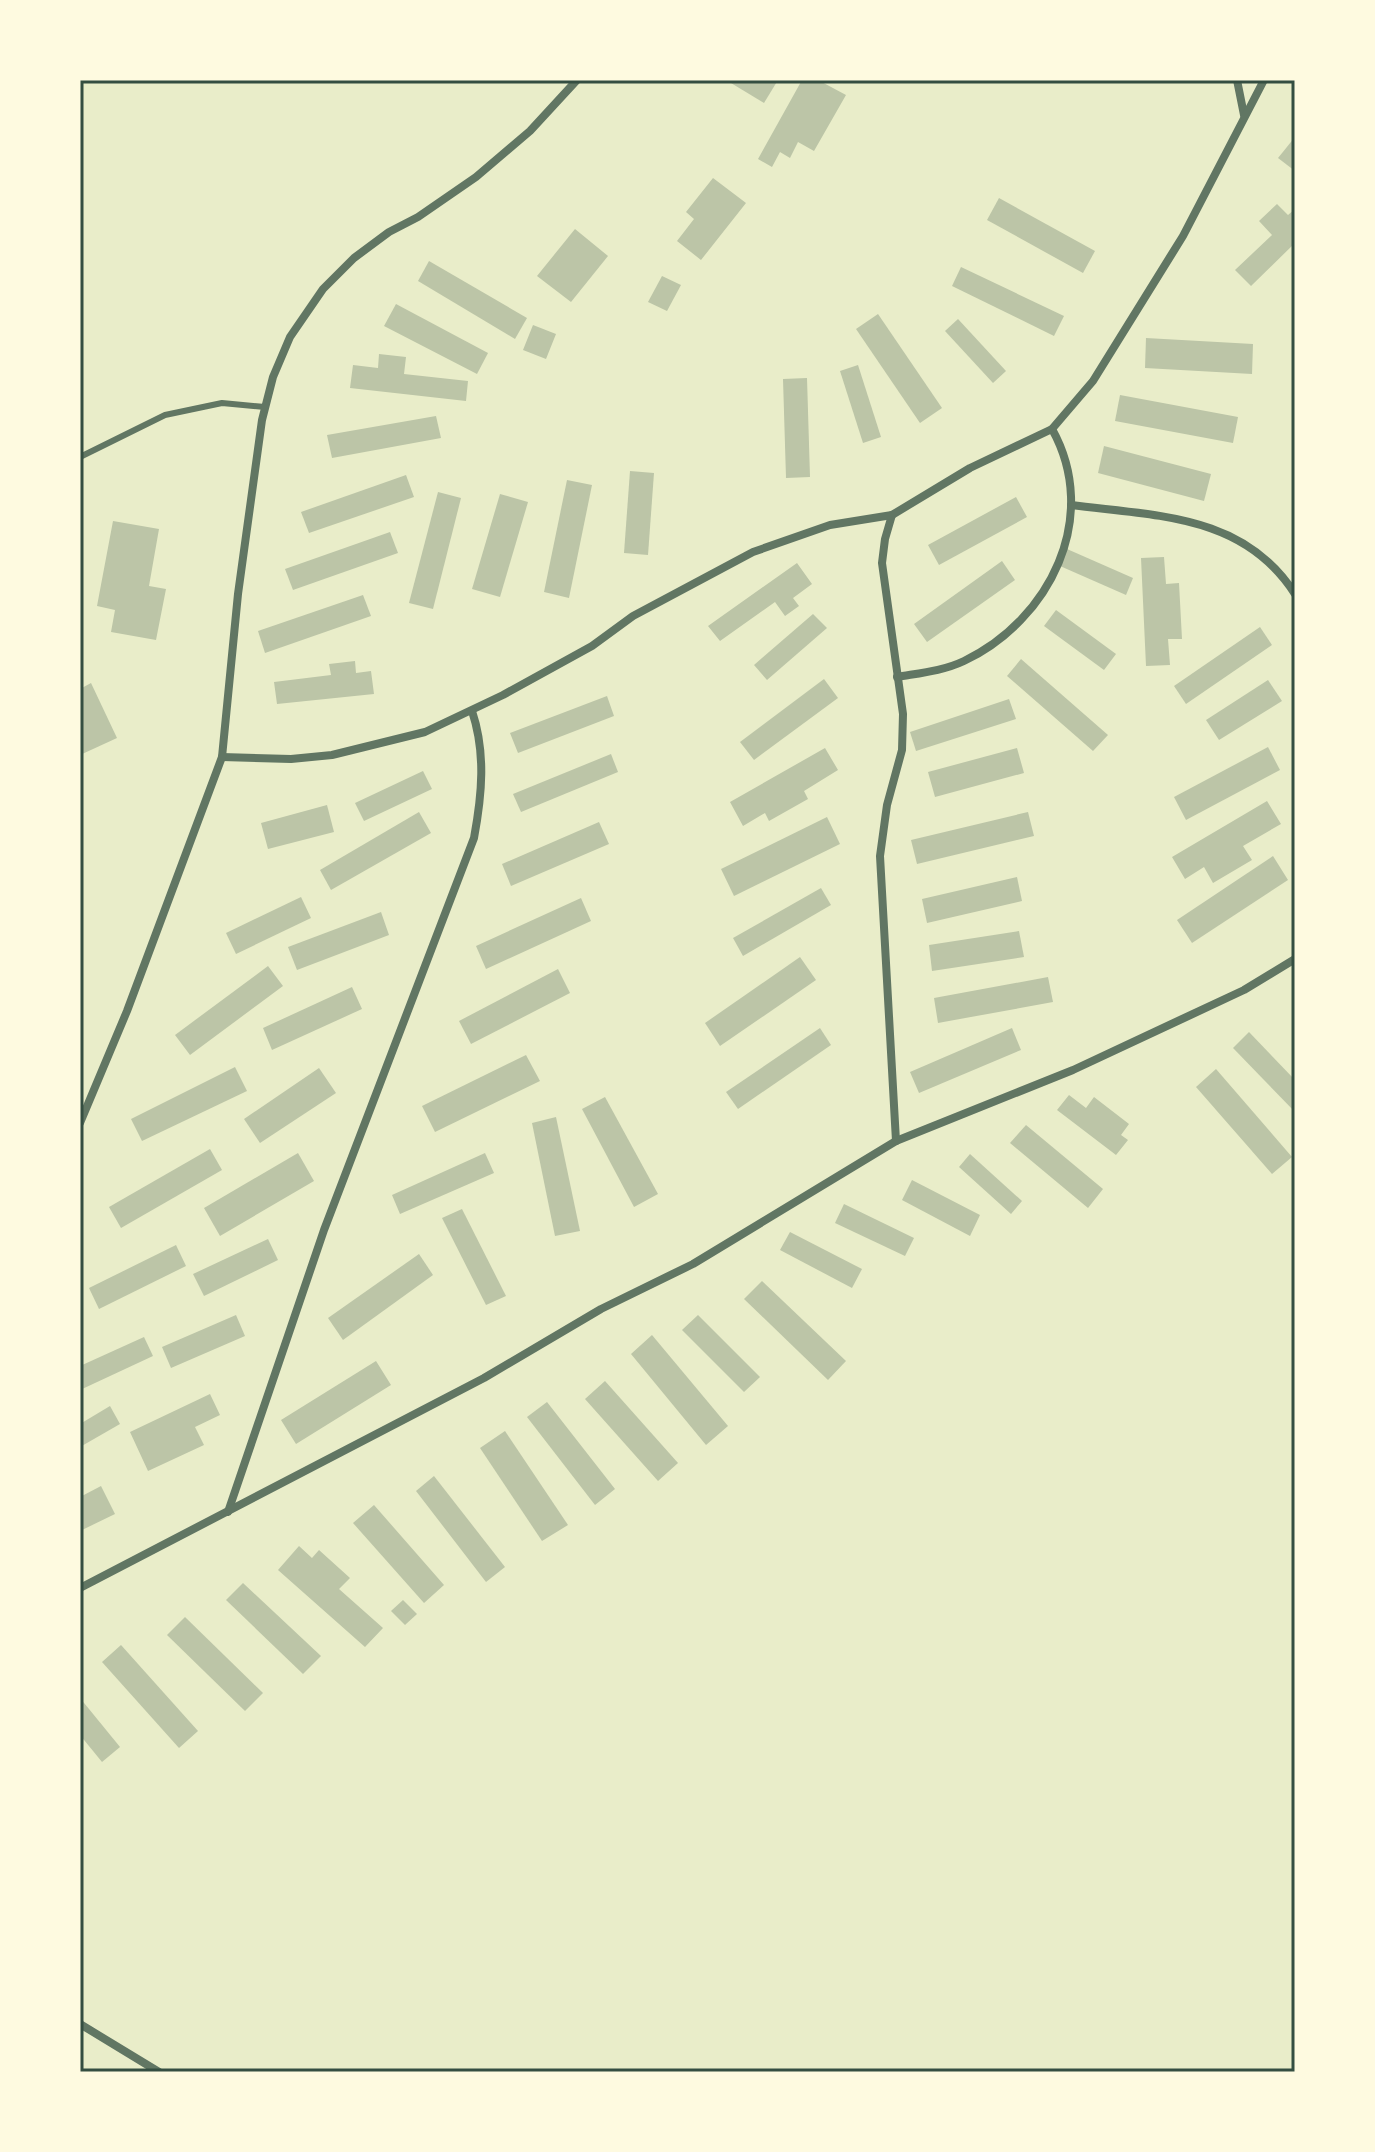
<svg xmlns="http://www.w3.org/2000/svg" width="1375" height="2152" font-family="Poppins,sans-serif">
	<rect width="100%" height="100%" fill="#e9edc9"/>
	<g fill="#bcc5a7">
		<polygon points="726,80 778,80 764,103"/>
		<polygon points="802,80 818,80 846,95 814,151 798,142 790,158 780,152 772,167 758,159"/>
		<polygon points="1295,137 1295,171 1278,158"/>
		<polygon points="713,178 746,203 701,260 677,241 694,219 686,212"/>
		<polygon points="999,198 1095,251 1083,273 987,220"/>
		<polygon points="1277,204 1288,215 1295,209 1295,243 1251,286 1235,270 1272,235 1259,221"/>
		<polygon points="575,229 608,256 571,302 537,276"/>
		<polygon points="429,261 527,318 515,339 418,281"/>
		<polygon points="961,267 1064,316 1054,336 952,286"/>
		<polygon points="662,276 681,285 667,311 648,302"/>
		<polygon points="396,304 488,353 477,374 384,326"/>
		<polygon points="878,314 942,408 920,423 856,329"/>
		<polygon points="958,319 1006,371 993,383 945,331"/>
		<polygon points="533,325 556,334 546,359 523,350"/>
		<polygon points="1146,338 1253,344 1252,374 1145,368"/>
		<polygon points="379,354 406,357 404,374 468,381 466,401 350,388 353,365 378,368"/>
		<polygon points="858,365 881,437 863,443 840,371"/>
		<polygon points="807,378 810,477 786,478 783,379"/>
		<polygon points="1120,395 1238,417 1233,443 1115,421"/>
		<polygon points="436,416 441,438 332,458 327,435"/>
		<polygon points="1104,446 1211,474 1204,501 1098,473"/>
		<polygon points="630,471 654,473 648,555 624,553"/>
		<polygon points="406,475 414,497 309,533 301,512"/>
		<polygon points="567,480 592,485 569,598 544,592"/>
		<polygon points="438,492 461,498 433,609 409,603"/>
		<polygon points="500,494 528,502 500,597 472,589"/>
		<polygon points="1016,497 1027,517 939,565 928,545"/>
		<polygon points="113,521 159,529 149,586 166,589 156,640 111,632 115,610 97,606"/>
		<polygon points="390,532 398,553 293,590 285,569"/>
		<polygon points="1067,549 1133,578 1126,595 1060,566"/>
		<polygon points="1164,557 1166,584 1179,583 1182,639 1168,639 1170,665 1146,666 1141,558"/>
		<polygon points="1002,561 1015,580 927,642 914,624"/>
		<polygon points="797,563 812,584 793,598 799,606 785,616 775,602 720,641 708,626"/>
		<polygon points="363,595 371,616 265,653 258,631"/>
		<polygon points="1056,610 1116,654 1104,670 1044,626"/>
		<polygon points="813,614 827,628 767,680 754,665"/>
		<polygon points="1260,627 1272,645 1186,704 1174,686"/>
		<polygon points="1021,659 1108,735 1093,751 1007,676"/>
		<polygon points="355,661 356,673 371,671 374,694 277,704 274,682 331,675 329,664"/>
		<polygon points="824,679 838,698 754,760 740,742"/>
		<polygon points="1268,680 1282,701 1219,740 1206,720"/>
		<polygon points="91,683 117,738 80,755 80,689"/>
		<polygon points="607,696 614,716 518,753 510,733"/>
		<polygon points="1009,699 1016,719 916,751 910,732"/>
		<polygon points="1268,747 1280,770 1186,820 1174,797"/>
		<polygon points="825,748 838,770 804,791 808,799 769,821 765,813 743,826 730,802"/>
		<polygon points="1017,748 1024,773 935,797 928,772"/>
		<polygon points="611,754 618,772 521,812 513,794"/>
		<polygon points="423,771 432,789 364,821 355,803"/>
		<polygon points="1267,801 1281,824 1243,846 1252,860 1213,883 1204,867 1185,879 1172,857"/>
		<polygon points="327,805 334,832 268,849 261,823"/>
		<polygon points="419,812 431,833 331,890 320,870"/>
		<polygon points="1028,812 1034,836 917,864 911,840"/>
		<polygon points="827,817 840,844 734,896 721,869"/>
		<polygon points="599,822 609,844 511,886 502,864"/>
		<polygon points="1273,856 1288,880 1192,943 1177,920"/>
		<polygon points="1017,877 1022,901 927,923 922,899"/>
		<polygon points="821,888 831,905 743,956 733,938"/>
		<polygon points="301,897 311,918 236,954 226,933"/>
		<polygon points="581,898 591,921 486,969 476,946"/>
		<polygon points="381,912 389,935 297,970 288,947"/>
		<polygon points="1019,931 1024,957 932,971 929,945"/>
		<polygon points="800,957 816,980 720,1046 705,1023"/>
		<polygon points="268,966 283,986 190,1055 175,1035"/>
		<polygon points="558,969 570,993 471,1044 459,1021"/>
		<polygon points="1048,977 1053,1002 938,1023 934,998"/>
		<polygon points="352,987 362,1009 272,1050 263,1028"/>
		<polygon points="820,1028 831,1045 738,1109 726,1092"/>
		<polygon points="1012,1028 1021,1050 919,1093 910,1072"/>
		<polygon points="1249,1032 1295,1080 1295,1112 1233,1048"/>
		<polygon points="526,1055 540,1081 435,1132 422,1106"/>
		<polygon points="235,1067 247,1091 142,1141 131,1119"/>
		<polygon points="319,1068 336,1093 260,1143 244,1119"/>
		<polygon points="1216,1069 1292,1157 1272,1174 1196,1087"/>
		<polygon points="1069,1095 1086,1108 1094,1097 1129,1124 1121,1135 1128,1140 1116,1155 1057,1110"/>
		<polygon points="605,1097 658,1194 634,1207 582,1109"/>
		<polygon points="556,1117 580,1231 555,1236 532,1123"/>
		<polygon points="1026,1125 1103,1189 1088,1208 1010,1143"/>
		<polygon points="210,1149 222,1170 121,1228 109,1207"/>
		<polygon points="298,1153 314,1181 220,1236 204,1208"/>
		<polygon points="485,1153 494,1173 400,1214 392,1195"/>
		<polygon points="970,1154 1022,1201 1011,1214 959,1167"/>
		<polygon points="912,1180 980,1215 970,1236 902,1200"/>
		<polygon points="844,1204 914,1238 905,1256 835,1223"/>
		<polygon points="462,1209 506,1296 486,1305 442,1218"/>
		<polygon points="790,1232 862,1269 852,1288 780,1250"/>
		<polygon points="268,1239 278,1260 204,1296 193,1274"/>
		<polygon points="176,1245 186,1266 99,1309 89,1288"/>
		<polygon points="419,1254 433,1275 343,1340 328,1318"/>
		<polygon points="762,1281 846,1361 828,1380 744,1299"/>
		<polygon points="236,1315 245,1336 171,1368 162,1347"/>
		<polygon points="698,1315 760,1377 744,1392 682,1330"/>
		<polygon points="652,1335 728,1426 706,1445 631,1354"/>
		<polygon points="144,1337 153,1356 80,1390 80,1366"/>
		<polygon points="376,1361 391,1385 296,1444 281,1420"/>
		<polygon points="605,1381 678,1463 658,1481 585,1399"/>
		<polygon points="210,1394 220,1415 195,1427 204,1445 148,1471 130,1432"/>
		<polygon points="547,1402 615,1489 595,1505 527,1417"/>
		<polygon points="110,1406 120,1424 80,1447 80,1424"/>
		<polygon points="505,1431 568,1525 542,1541 480,1448"/>
		<polygon points="434,1476 505,1567 486,1582 416,1491"/>
		<polygon points="101,1486 115,1514 80,1531 80,1497"/>
		<polygon points="374,1505 444,1585 424,1603 353,1523"/>
		<polygon points="299,1546 312,1558 319,1550 350,1578 339,1589 383,1628 365,1647 278,1570"/>
		<polygon points="243,1583 321,1656 303,1674 226,1600"/>
		<polygon points="403,1600 417,1614 405,1625 391,1611"/>
		<polygon points="185,1617 263,1693 245,1711 167,1635"/>
		<polygon points="121,1645 198,1731 179,1748 102,1662"/>
		<polygon points="80,1698 120,1747 102,1762 80,1735"/>
	</g>
	<g fill="none" stroke-linecap="round" stroke-linejoin="round">
		<polyline stroke="#617663" stroke-width="6" points="80,457 165,415 222,403 265,407"/>
		<g stroke="#617663" stroke-width="8">
			<polyline points="1237,80 1244,115"/>
			<path d="M1071,505C1156,516 1244,514 1295,594"/>
			<polyline points="892,515 885,539 882,563 903,714 902,750 887,805 880,856 896,1141"/>
			<path d="M897,677C920,673 943,671 964,661C1050,620 1101,517 1052,429"/>
			<polyline points="222,757 291,759 332,755 425,732 503,695 592,646 633,616 753,552 830,525 892,515 970,468 1052,429 1093,381 1183,236 1264,80"/>
			<polyline points="80,1123 127,1011 222,757 238,594 262,420 273,377 290,337 323,289 354,258 389,232 418,217 476,177 530,131 577,80"/>
			<path d="M228,1512L324,1230L474,838C482,795 486,753 472,711"/>
			<polyline points="80,1588 484,1378 601,1309 693,1264 896,1141 1073,1070 1244,990 1295,959"/>
			<polyline points="80,2024 159,2072"/>
		</g>
	</g>
	<rect width="1375" height="2152" fill="none" stroke="#fefae0" stroke-width="164"/>
	<rect x="82" y="82" width="1211" height="1988" fill="none" stroke="#344e41" stroke-width="3"/>
</svg>
